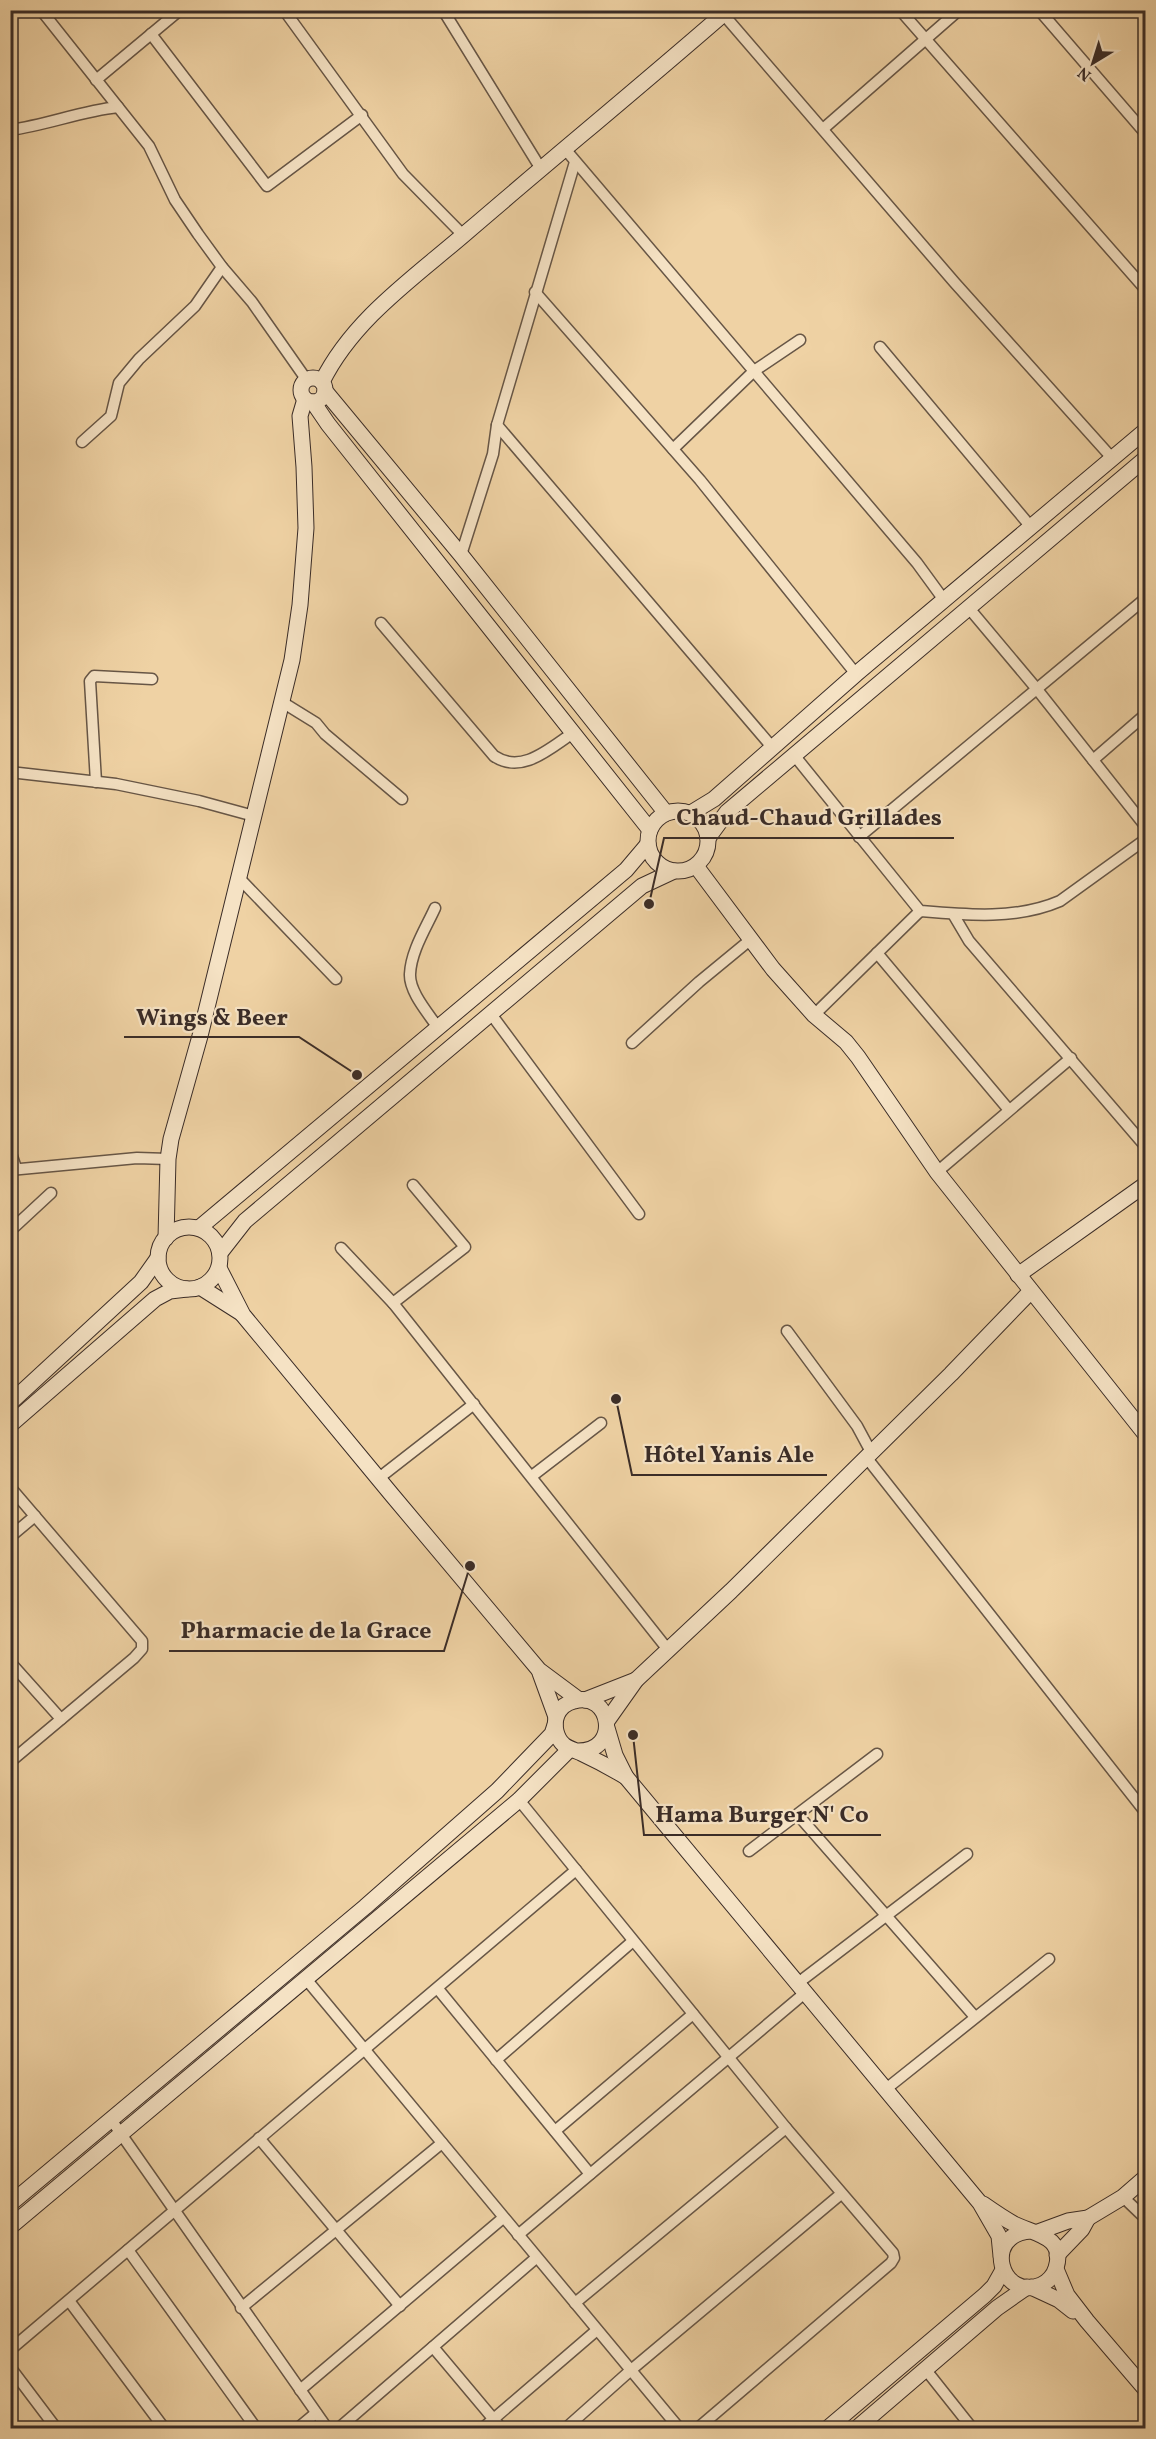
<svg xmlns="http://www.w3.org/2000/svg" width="1156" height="2439" font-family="Vollkorn,serif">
	<rect width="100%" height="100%" fill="#efd2a4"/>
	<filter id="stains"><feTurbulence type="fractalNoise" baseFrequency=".00333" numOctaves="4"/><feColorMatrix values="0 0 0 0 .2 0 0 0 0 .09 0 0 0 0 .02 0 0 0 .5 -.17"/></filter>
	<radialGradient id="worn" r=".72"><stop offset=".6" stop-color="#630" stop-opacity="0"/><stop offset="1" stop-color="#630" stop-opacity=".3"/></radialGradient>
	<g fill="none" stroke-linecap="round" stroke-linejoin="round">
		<defs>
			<g id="street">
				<polyline points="41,10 118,107"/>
				<polyline points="284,10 403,174 463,235"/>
				<polyline points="443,10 541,169"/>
				<polyline points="900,10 1146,290"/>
				<polyline points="1039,10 1146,134"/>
				<polyline points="724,15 955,283 1112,458"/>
				<polyline points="151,34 267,186 362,115"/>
				<polyline points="96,80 180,10"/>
				<polyline points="823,129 959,10"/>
				<path d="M10,130C47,125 81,111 118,107L149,146L175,200L198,234L222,267L252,302L306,379"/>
				<polyline points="565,149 917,563 944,600"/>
				<polyline points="535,292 700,480 856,674"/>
				<polyline points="880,347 1031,527"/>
				<polyline points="497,425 772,747"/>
				<polyline points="82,442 111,416 119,383 139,359 195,306 222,267"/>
				<polyline points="673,449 754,371 800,340"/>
				<polyline points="461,555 493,454 497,425 575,162"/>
				<polyline points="968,607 1036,688 1146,827"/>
				<path d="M381,623L494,756C522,775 550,748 573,733"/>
				<polyline points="282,702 316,723 325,734 402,799"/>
				<path d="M794,755L920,911C966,915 1016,920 1060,901L1146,839"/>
				<polyline points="1093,760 1146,714"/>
				<polyline points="10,772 116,784 199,801 254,816"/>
				<polyline points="96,782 90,681 94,676 152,679"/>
				<polyline points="859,837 1146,598"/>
				<polyline points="240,879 336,979"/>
				<path d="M435,908C426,928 411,951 410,974C409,992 429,1014 438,1028"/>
				<polyline points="953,914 969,941 1146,1147"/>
				<polyline points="877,953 1009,1110"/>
				<polyline points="491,1014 639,1214"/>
				<polyline points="814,1015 920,911"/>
				<polyline points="632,1043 699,982 750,940"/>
				<polyline points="10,1150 16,1168"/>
				<polyline points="10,1170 137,1158 168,1159"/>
				<polyline points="937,1172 1071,1058"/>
				<polyline points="413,1185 465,1247 393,1303 669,1651"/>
				<polyline points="10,1231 51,1193"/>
				<polyline points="341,1248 393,1303"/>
				<polyline points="787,1331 857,1426 871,1452"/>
				<polyline points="866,1457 1146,1813"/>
				<polyline points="532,1476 601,1423"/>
				<polyline points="379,1478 474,1404"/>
				<polyline points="10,1487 142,1641 142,1649 134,1658 10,1762"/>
				<polyline points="10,1537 35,1516"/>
				<polyline points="10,1662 61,1719"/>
				<polyline points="519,1800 786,2128 893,2253 894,2258 891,2263 698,2428"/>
				<polyline points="798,1815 975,2017"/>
				<polyline points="749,1851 877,1754"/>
				<polyline points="306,1979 679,2428"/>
				<polyline points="798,1983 967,1854"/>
				<polyline points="438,1989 590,2174"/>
				<polyline points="496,2060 633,1941"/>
				<polyline points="886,2089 1049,1959"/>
				<polyline points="112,2121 327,2428"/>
				<polyline points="555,2131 693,2014"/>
				<polyline points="259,2138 400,2306"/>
				<polyline points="1123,2197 1146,2219"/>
				<polyline points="518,2235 806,1992"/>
				<polyline points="128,2250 256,2428"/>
				<polyline points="70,2302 164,2428"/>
				<polyline points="575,2303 786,2128"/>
				<polyline points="241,2308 442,2143"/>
				<polyline points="433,2347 501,2428"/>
				<polyline points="10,2350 576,1870"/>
				<polyline points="10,2367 56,2428"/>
				<polyline points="926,2370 972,2428"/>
				<polyline points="300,2390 503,2218"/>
				<polyline points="298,2428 316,2413"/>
				<polyline points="339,2428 536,2258"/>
				<polyline points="483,2428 597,2330"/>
				<polyline points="566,2428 631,2370 841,2194"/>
			</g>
			<g id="secondary">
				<circle cx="313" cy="390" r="12"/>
				<path d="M322,382C353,319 415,277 467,232C553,158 642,85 728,10"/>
				<polyline points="325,391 461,555 666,813"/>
				<polyline points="313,402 328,424 650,830"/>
				<circle cx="678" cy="841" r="30"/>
				<polyline points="691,813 714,799 856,674 1146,430"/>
				<polyline points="708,838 727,812 1146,458"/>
				<polyline points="696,866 773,969 814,1015 846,1042 858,1057 937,1172 1146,1435"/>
				<circle cx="189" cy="1258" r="31"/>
				<polyline points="199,1228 626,870 648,844"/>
				<polyline points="166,1238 168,1159 171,1139 200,1036 292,660 300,605 306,528 304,467 300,416 305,399"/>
				<polyline points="220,1253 245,1221 642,886 674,871"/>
				<polyline points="219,1268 243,1315 392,1495 539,1670 578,1699"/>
				<polyline points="1018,1275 1146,1184"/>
				<polyline points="200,1287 241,1313"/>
				<polyline points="10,1403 141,1282 158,1258"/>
				<polyline points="10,1425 155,1299 170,1291 187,1289"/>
				<polyline points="540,1673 556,1717"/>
				<polyline points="585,1700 636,1680"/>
				<polyline points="607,1721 636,1680 731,1591 951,1374 1031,1291"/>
				<polyline points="607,1728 615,1755 626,1777 980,2203 999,2236 1001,2256"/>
				<path d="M577,1751C622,1752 611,1690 574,1701C566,1703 560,1708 557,1715C553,1725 556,1738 564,1745C569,1749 575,1750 581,1753C596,1760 611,1768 626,1777"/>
				<polyline points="10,2204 365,1907 497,1791 552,1734 555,1725"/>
				<path d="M983,2204C993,2211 1003,2218 1014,2224C1034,2234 1066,2236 1056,2268C1054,2275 1048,2282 1041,2285C1001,2302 981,2234 1031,2231"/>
				<polyline points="10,2227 519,1800 570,1749"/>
				<polyline points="1038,2232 1068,2221 1088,2218 1123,2197 1146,2177"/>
				<polyline points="1057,2255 1082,2229 1088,2218"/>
				<polyline points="1056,2269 1067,2295 1087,2321 1146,2390"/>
				<polyline points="1031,2287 1059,2300 1073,2311"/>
				<polyline points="828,2428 985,2295 994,2286 1003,2270"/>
				<polyline points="857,2428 997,2308 1027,2287"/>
			</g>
		</defs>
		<use href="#street" stroke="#675646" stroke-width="13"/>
		<use href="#secondary" stroke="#3a2c27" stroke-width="17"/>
		<use href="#street" stroke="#f5e2c4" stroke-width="10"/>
		<use href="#secondary" stroke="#f5e2c4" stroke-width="15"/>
	</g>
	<path fill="none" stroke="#3a2c27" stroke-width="2" d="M649 904L664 838H954M357 1075L299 1037H124M616 1399L632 1475H827M470 1566L444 1651H169M633 1735L644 1835H881"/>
	<g fill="#3a2c27" stroke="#f5e2c4" stroke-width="2">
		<circle cx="649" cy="904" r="6"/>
		<circle cx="357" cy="1075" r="6"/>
		<circle cx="616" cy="1399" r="6"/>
		<circle cx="470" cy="1566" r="6"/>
		<circle cx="633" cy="1735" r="6"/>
	</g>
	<g font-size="24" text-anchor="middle" font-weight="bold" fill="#3a2c27" stroke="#f5e2c4" stroke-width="4.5" stroke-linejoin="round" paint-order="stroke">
		<text x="809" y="825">Chaud-Chaud Grillades</text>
		<text x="212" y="1025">Wings &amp; Beer</text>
		<text x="729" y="1462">Hôtel Yanis Ale</text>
		<text x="306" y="1638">Pharmacie de la Grace</text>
		<text x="762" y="1822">Hama Burger N' Co</text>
	</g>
	<rect width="1156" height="2439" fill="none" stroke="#efd2a4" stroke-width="36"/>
	<rect x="12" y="12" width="1132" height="2415" fill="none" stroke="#3a2c27" stroke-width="3"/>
	<rect x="18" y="18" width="1120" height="2403" fill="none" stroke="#3a2c27" stroke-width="1.5"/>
	<g transform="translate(1093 63) rotate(218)" stroke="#f5e2c4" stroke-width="4.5" paint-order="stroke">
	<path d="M0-4.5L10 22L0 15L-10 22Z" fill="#3a2c27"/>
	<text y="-9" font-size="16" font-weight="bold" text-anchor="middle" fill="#3a2c27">N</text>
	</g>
	<rect width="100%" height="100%" filter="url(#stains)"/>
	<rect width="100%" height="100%" fill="url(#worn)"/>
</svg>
